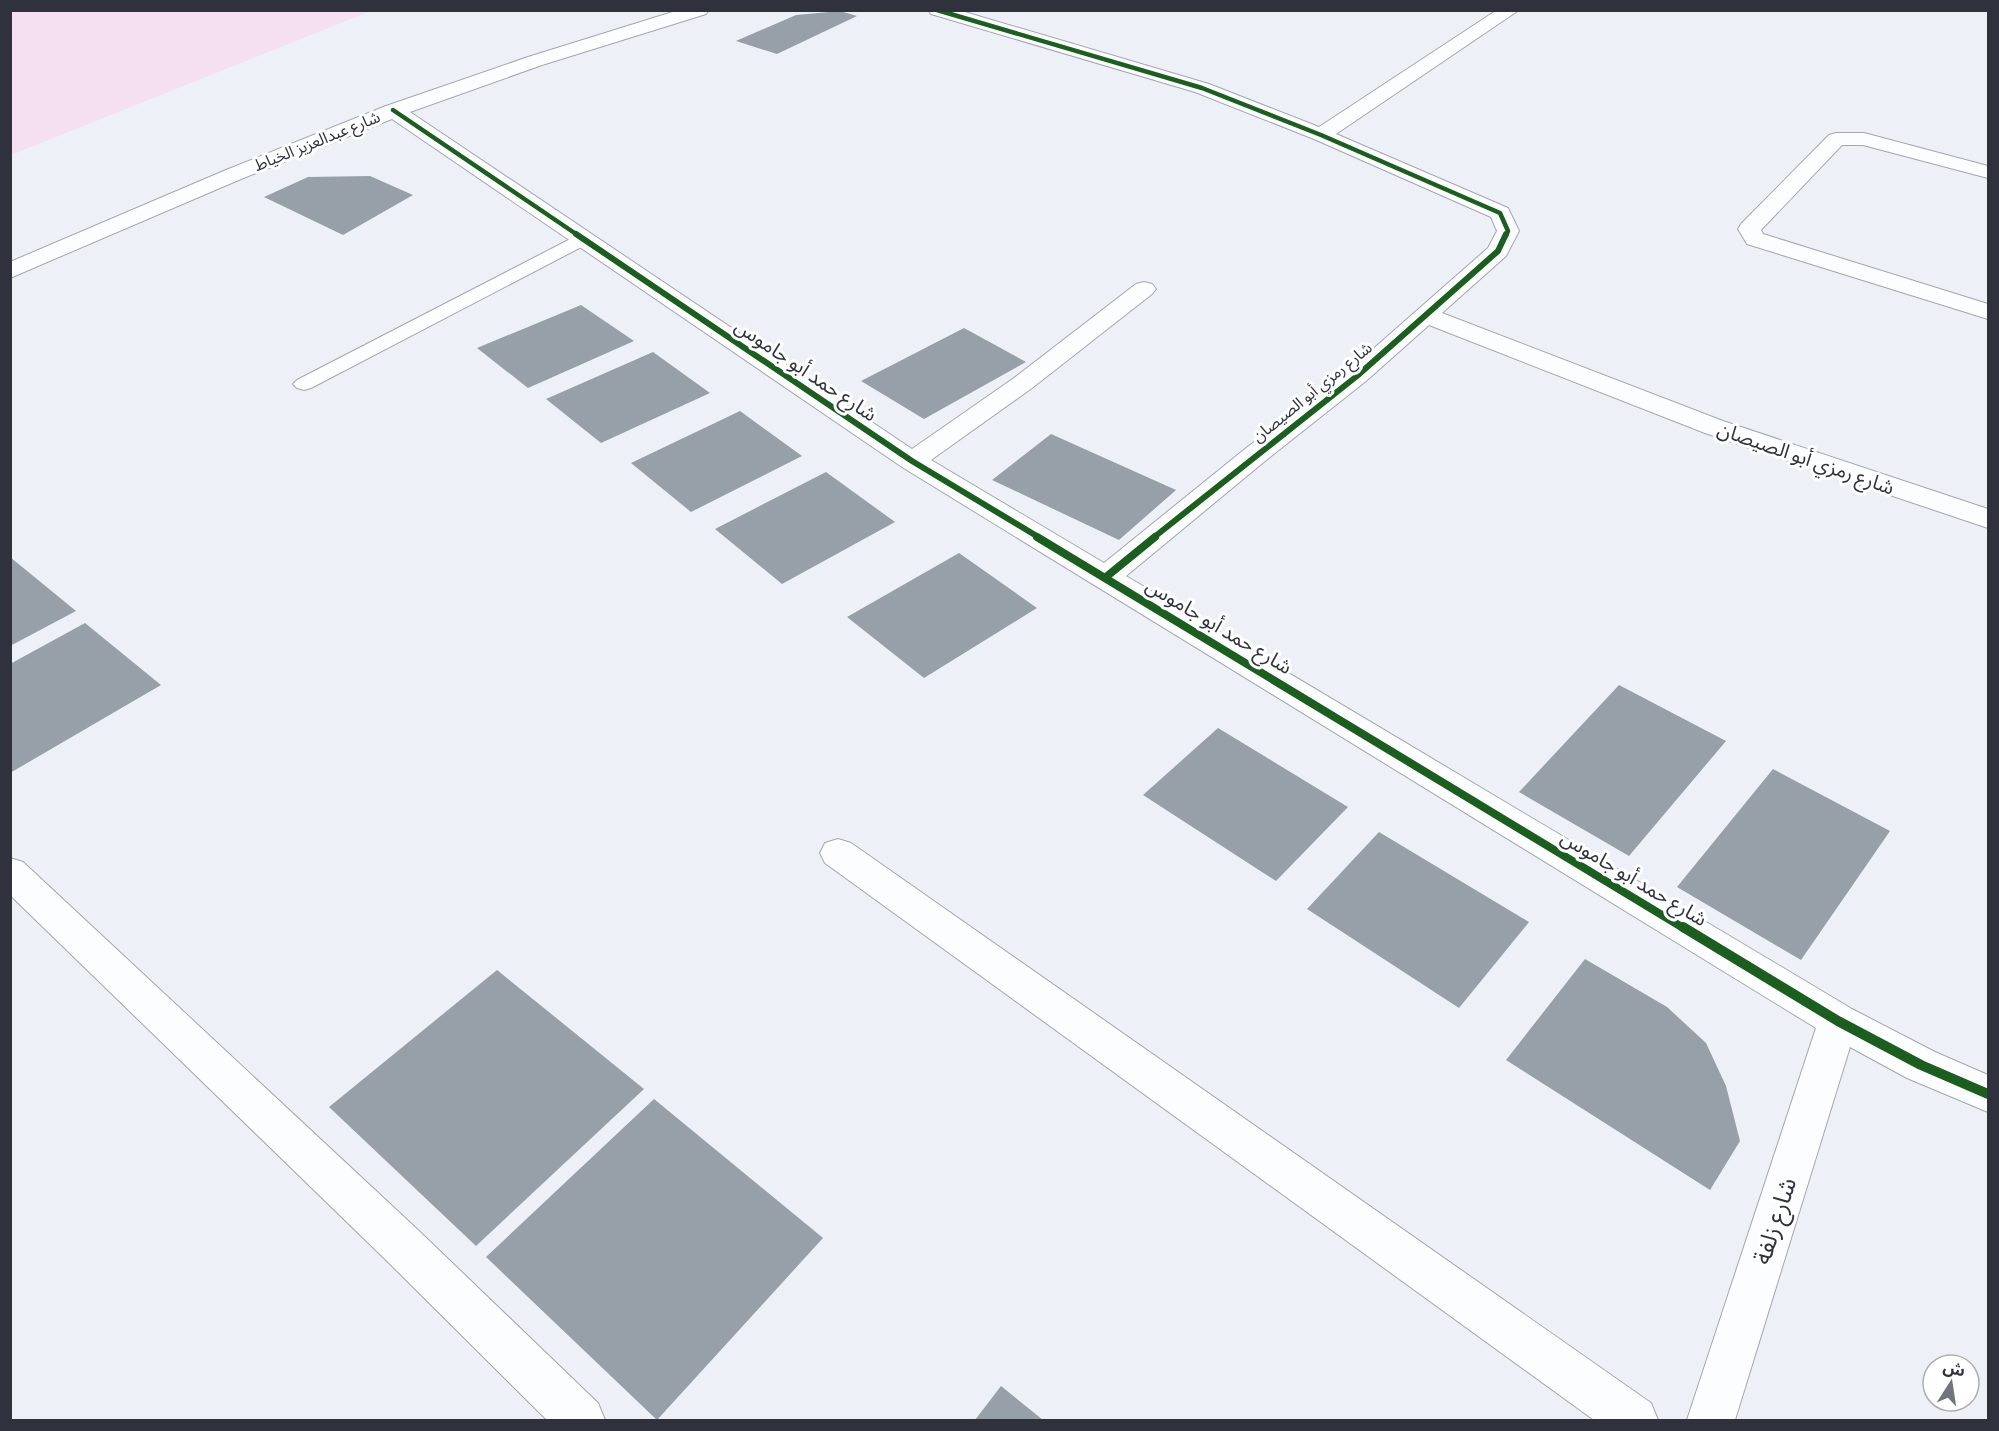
<svg xmlns="http://www.w3.org/2000/svg" width="1999" height="1431" font-family="Bitter,'Noto Sans Arabic',serif">
	<rect width="100%" height="100%" fill="#eef0f8"/>
	<polygon fill="#f5e0f2" points="11,10 371,10 371,11 11,155"/>
	<g fill="#979fa8">
		<polygon points="840,11 857,16 777,54 736,41 796,15"/>
		<polygon points="370,176 413,195 343,235 264,197 308,177"/>
		<polygon points="581,305 634,341 528,388 477,348"/>
		<polygon points="964,328 1026,362 924,419 861,381"/>
		<polygon points="653,352 710,393 601,443 546,399"/>
		<polygon points="740,411 802,456 691,512 631,463"/>
		<polygon points="1051,434 1176,490 1119,540 992,480"/>
		<polygon points="826,472 895,522 782,584 715,529"/>
		<polygon points="959,553 1037,608 924,678 847,617"/>
		<polygon points="10,557 76,611 10,646"/>
		<polygon points="85,623 161,685 10,773 10,664"/>
		<polygon points="1619,685 1726,741 1629,856 1519,792"/>
		<polygon points="1218,728 1348,807 1276,881 1143,795"/>
		<polygon points="1773,769 1890,831 1801,960 1677,887"/>
		<polygon points="1379,832 1529,922 1459,1008 1307,909"/>
		<polygon points="1585,959 1667,1007 1706,1043 1726,1086 1740,1141 1710,1190 1506,1060"/>
		<polygon points="497,970 644,1089 476,1246 329,1107"/>
		<polygon points="654,1099 823,1238 657,1420 486,1257"/>
		<polygon points="1001,1386 1043,1420 975,1420"/>
	</g>
	<g fill="none" stroke-linecap="round" stroke-linejoin="round">
		<defs>
			<polygon id="service" points="582,233 589,235 591,239 589,243 311,388 304,390 297,388 293,384 297,380"/>
			<g id="minor">
				<polygon points="679,10 709,10 706,14 542,65 410,112 912,449 1014,378 1136,284 1144,282 1152,284 1156,289 1152,294 1032,388 931,460 1104,563 1245,449 1348,371 1488,248 1497,231 1491,217 1314,139 1195,92 931,14 928,10 958,10 1209,84 1319,127 1497,10 1519,10 1336,134 1508,208 1519,231 1506,256 1442,313 1723,421 1988,509 1988,528 1705,433 1429,325 1366,381 1265,461 1126,576 1852,1009 1935,1052 1988,1075 1988,1112 1907,1078 1850,1047 1735,1420 1687,1420 1816,1028 902,467 392,119 241,179 10,278 10,262 226,170 386,106 528,57"/>
				<polygon points="1836,133 1864,133 1988,166 1988,178 1863,145 1842,145 1761,230 1763,234 1988,304 1988,319 1747,244 1738,229 1741,224 1829,135"/>
				<polygon points="838,839 851,843 1651,1403 1658,1420 1594,1420 825,863 820,853 825,843"/>
				<polygon points="10,858 23,862 418,1230 598,1403 605,1420 547,1420 386,1260 10,895"/>
			</g>
		</defs>
		<use href="#service" stroke="#a4a6af" stroke-width="2"/>
		<use href="#minor" stroke="#a4a6af" stroke-width="2"/>
		<use href="#service" fill="#fcfdfe" fill-rule="evenodd"/>
		<use href="#minor" fill="#fcfdfe" fill-rule="evenodd"/>
		<defs>
			<g id="cycleway-far3">
				<polyline points="937,10 1202,88 1321,135 1500,213 1508,231 1506,236"/>
				<polyline points="393,110 579,236"/>
			</g>
			<g id="cycleway-far2">
				<polyline points="576,234 912,461 1040,538"/>
				<polyline points="1153,538 1357,376 1498,251 1506,234"/>
			</g>
			<g id="cycleway-far1">
				<polyline points="1037,537 1685,929"/>
				<polyline points="1106,577 1155,537"/>
			</g>
			<polyline id="cycleway" points="1683,927 1838,1021 1921,1065 1988,1094"/>
		</defs>
		<use href="#cycleway-far3" stroke="#fff" stroke-width="7"/>
		<use href="#cycleway-far2" stroke="#fff" stroke-width="9"/>
		<use href="#cycleway-far1" stroke="#fff" stroke-width="11"/>
		<use href="#cycleway" stroke="#fff" stroke-width="14"/>
		<use href="#cycleway-far3" stroke="#1b5e20" stroke-width="4.5"/>
		<use href="#cycleway-far2" stroke="#1b5e20" stroke-width="6"/>
		<use href="#cycleway-far1" stroke="#1b5e20" stroke-width="8"/>
		<use href="#cycleway" stroke="#1b5e20" stroke-width="10"/>
	</g>
	<g text-anchor="middle" dominant-baseline="central" stroke-width="6" stroke-linejoin="round" paint-order="stroke">
		<g font-size="16" fill="#2f323d" stroke="#fff">
			<text transform="translate(317 141) rotate(-22)">شارع عبدالعزيز الخياط</text>
			<text transform="translate(1312 392) rotate(-39)">شارع رمزي أبو الصيصان</text>
		</g>
		<g font-size="20" fill="#2f323d" stroke="#fff">
			<text transform="translate(806 370) rotate(34)">شارع حمد أبو جاموس</text>
			<text transform="translate(1806 458) rotate(19)">شارع رمزي أبو الصيصان</text>
			<text transform="translate(1219 626) rotate(31)">شارع حمد أبو جاموس</text>
			<text transform="translate(1634 878) rotate(31)">شارع حمد أبو جاموس</text>
		</g>
		<g font-size="24" fill="#2f323d" stroke="#fff">
			<text transform="translate(1775 1221) rotate(-72)">شارع زلفة</text>
		</g>
	</g>
	<rect width="1999" height="1431" fill="none" stroke="#2f323d" stroke-width="24"/>
	<g transform="translate(1951 1383) rotate(12)"><circle r="28" fill="#ffffff" stroke="#acadb1" stroke-width="1.5"/>
	<path d="M0-4.5L10 22L0 15L-10 22Z" fill="#72747e"/>
	<text y="-9" font-size="16" font-weight="bold" text-anchor="middle" fill="#2f323d">ش</text>
	</g>
</svg>
